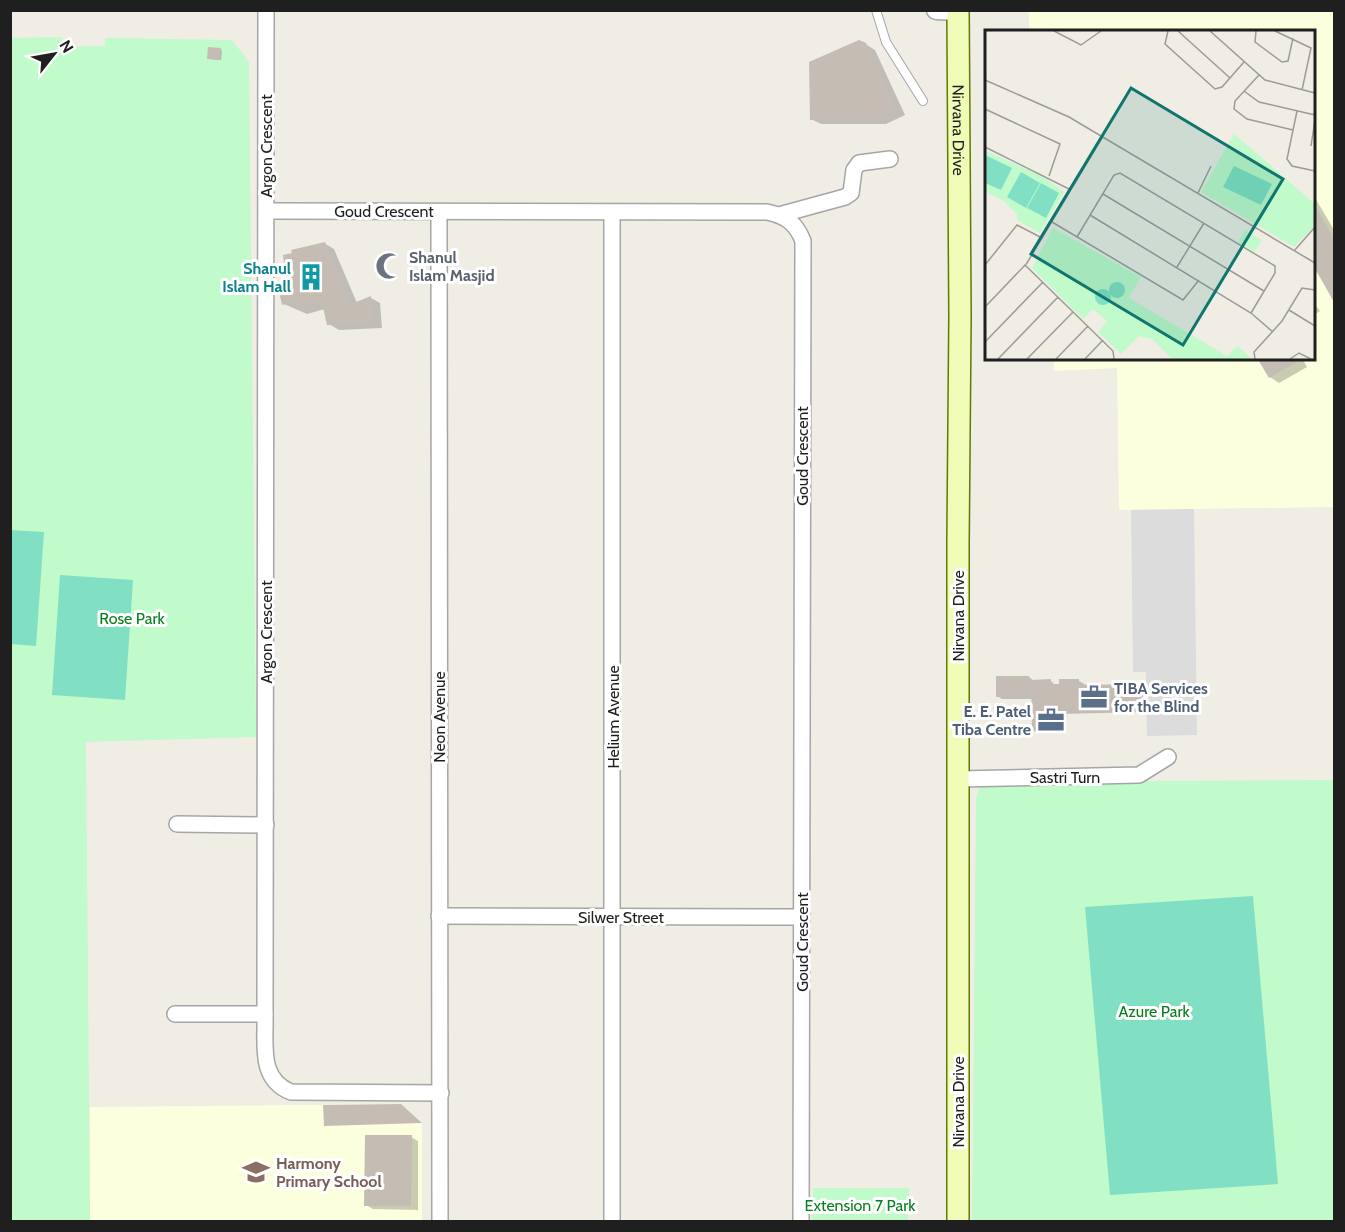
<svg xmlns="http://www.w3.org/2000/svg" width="1345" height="1232" font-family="Cabin,sans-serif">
	<rect width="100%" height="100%" fill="#f0ede5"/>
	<polygon fill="#dddcdc" points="1131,508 1194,508 1197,735 1147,736 1146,672 1133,672"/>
	<g fill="#fcffde">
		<polygon points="1029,11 1334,11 1334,507 1119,510 1117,368 1054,371 1054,358 1314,358 1314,32 1029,32"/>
		<polygon points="401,1104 422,1123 422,1221 90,1221 90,1107"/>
	</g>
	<g fill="#c1facb">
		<polygon points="62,37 62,47 105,46 105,38 232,40 249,62 256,737 86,742 90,1221 11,1221 10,38"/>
		<path d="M1334,780V1221L972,1222L976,801C977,790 980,785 991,782Z"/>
		<polygon points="813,1188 909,1188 908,1221 812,1221"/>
	</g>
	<g fill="#81e0c4">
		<polygon points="10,530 44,532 36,646 11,644"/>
		<polygon points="60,575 133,580 125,700 52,695"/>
		<polygon points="1253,896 1278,1184 1110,1195 1085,907"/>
	</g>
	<g fill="#0003">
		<polygon points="865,44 875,50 905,115 886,124 821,124 811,119"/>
		<polygon points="221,50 222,51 221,60 208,59"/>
		<polygon points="1314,196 1334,230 1334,299 1314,264"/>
		<polygon points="324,243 334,249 357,303 371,298 380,303 382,328 339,330 329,324 325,309 307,314 284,304 288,291"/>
		<polygon points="1317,307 1320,311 1314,315 1314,309"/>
		<polygon points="1258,358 1302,358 1307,367 1279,383 1270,377"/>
		<polygon points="997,677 1029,677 1034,681 1051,681 1055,685 1079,681 1086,685 1086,687 1136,686 1143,690 1143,712 1061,714 1055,711 1056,733 1037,733 1033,730 1032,699 1002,699 997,696"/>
		<polygon points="411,1137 418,1141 418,1210 373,1209 366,1205"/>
	</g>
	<g fill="#c5bcb4">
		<polygon points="859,40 866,43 896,110 876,119 810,120 809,62"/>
		<polygon points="208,47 221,48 220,60 207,59"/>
		<polygon points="1314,204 1334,239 1334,302 1314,267"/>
		<polygon points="325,242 351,304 371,296 373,324 327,325 322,303 296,309 294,302 282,305 279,292 286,290 280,264 284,263 283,255 292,253 291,250"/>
		<polygon points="1257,358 1297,358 1298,361 1269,378"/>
		<polygon points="996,676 1029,676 1030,697 996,697"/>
		<polygon points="1051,679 1051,684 1059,684 1059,679 1079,679 1079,685 1136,684 1136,709 1052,711 1052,731 1032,731 1031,680"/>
		<polygon points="401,1104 422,1123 324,1126 323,1105"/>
		<polygon points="365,1135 412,1135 411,1206 364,1206"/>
	</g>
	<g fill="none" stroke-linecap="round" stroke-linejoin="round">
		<defs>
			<polyline id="service" points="876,10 886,42 923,101"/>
			<g id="minor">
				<path d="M266,10L265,1014C266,1044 258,1079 291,1092L441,1093"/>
				<path d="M267,211L767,212C786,216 796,223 803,241L801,1222"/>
				<polyline points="439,212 440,1222"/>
				<polyline points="612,213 612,1222"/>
				<polyline points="779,215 845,197 851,193 854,170 859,163 890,159"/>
				<polyline points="958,779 1139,775 1168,757"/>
				<polyline points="177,824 266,825"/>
				<polyline points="439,916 802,917"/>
				<polyline points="175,1014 265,1014"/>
			</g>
			<polyline id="tertiary" points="936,10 958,11"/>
			<g id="secondary">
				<path id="s1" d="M958,10L960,317L958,542V1222"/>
			</g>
		</defs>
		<use href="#service" stroke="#a6a6a6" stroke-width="10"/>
		<use href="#minor" stroke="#a6a6a6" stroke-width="18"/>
		<use href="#tertiary" stroke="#a6a6a6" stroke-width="21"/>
		<use href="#secondary" stroke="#617903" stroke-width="24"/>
		<use href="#service" stroke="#fff" stroke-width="8"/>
		<use href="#minor" stroke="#fff" stroke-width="15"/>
		<use href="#tertiary" stroke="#fff" stroke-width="18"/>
		<use href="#secondary" stroke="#f1fbb8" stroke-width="21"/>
	</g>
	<defs>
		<symbol id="mosque-bare" viewBox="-9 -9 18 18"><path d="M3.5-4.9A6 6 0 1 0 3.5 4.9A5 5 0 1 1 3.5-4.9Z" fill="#6b7280" stroke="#fff" stroke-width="2.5" paint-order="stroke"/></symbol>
		<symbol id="building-bare" viewBox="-9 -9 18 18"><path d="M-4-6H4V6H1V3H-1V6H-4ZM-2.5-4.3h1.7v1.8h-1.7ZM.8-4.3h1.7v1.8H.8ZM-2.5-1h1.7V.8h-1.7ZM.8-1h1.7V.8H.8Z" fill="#0f9aa8" stroke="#fff" stroke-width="2.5" paint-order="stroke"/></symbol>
		<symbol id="office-bare" viewBox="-9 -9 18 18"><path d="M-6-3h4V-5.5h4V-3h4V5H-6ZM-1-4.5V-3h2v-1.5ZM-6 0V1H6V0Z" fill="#5c6f8a" stroke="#fff" stroke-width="2.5" paint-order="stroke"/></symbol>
		<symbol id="school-bare" viewBox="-9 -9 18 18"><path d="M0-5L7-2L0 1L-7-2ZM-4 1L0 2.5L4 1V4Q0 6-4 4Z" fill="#8d6e63" stroke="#fff" stroke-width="2.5" paint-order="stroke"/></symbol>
	</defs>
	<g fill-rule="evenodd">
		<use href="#mosque-bare" x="370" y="247" width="38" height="38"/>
		<use href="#building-bare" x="292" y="258" width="38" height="38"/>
		<use href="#office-bare" x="1075" y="678" width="38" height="38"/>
		<use href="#office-bare" x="1032" y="701" width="38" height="38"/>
		<use href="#school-bare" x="237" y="1153" width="38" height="38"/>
	</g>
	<g text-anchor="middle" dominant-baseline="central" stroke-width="6" stroke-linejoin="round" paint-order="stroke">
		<g font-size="16" fill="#1f1f1f" stroke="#fff">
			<text stroke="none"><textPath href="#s1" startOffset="120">Nirvana Drive</textPath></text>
			<text transform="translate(266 146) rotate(-90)">Argon Crescent</text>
			<text x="384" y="211">Goud Crescent</text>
			<text transform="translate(802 456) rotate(-90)">Goud Crescent</text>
			<text transform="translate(958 616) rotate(-90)">Nirvana Drive</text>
			<text transform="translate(266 632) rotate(-90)">Argon Crescent</text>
			<text transform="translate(439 717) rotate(-90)">Neon Avenue</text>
			<text transform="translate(613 717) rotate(-90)">Helium Avenue</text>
			<text x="1065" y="777">Sastri Turn</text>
			<text x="621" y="917">Silwer Street</text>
			<text transform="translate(802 942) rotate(-90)">Goud Crescent</text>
			<text transform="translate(958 1102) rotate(-90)">Nirvana Drive</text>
		</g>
		<g font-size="16" font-weight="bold" fill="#5b616d" stroke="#fff" text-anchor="start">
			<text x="409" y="257">Shanul<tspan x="409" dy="18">Islam Masjid</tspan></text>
		</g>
		<g font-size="16" font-weight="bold" fill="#0d838f" stroke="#fff" text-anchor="end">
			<text x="291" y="268">Shanul<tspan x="291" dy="18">Islam Hall</tspan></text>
		</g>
		<g font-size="16" fill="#09801e" stroke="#fff">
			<text x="132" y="618">Rose Park</text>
			<text x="1154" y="1011">Azure Park</text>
			<text x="860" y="1205">Extension 7 Park</text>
		</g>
		<g font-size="16" font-weight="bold" fill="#4e5e75" stroke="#fff" text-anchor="start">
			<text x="1114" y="688">TIBA Services<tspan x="1114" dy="18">for the Blind</tspan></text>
			<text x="1031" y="711" text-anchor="end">E. E. Patel<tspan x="1031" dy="18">Tiba Centre</tspan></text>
		</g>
		<g font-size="16" font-weight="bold" fill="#785e54" stroke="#fff" text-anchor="start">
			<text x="276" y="1163">Harmony<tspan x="276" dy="18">Primary School</tspan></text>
		</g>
	</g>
	<g transform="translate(985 30)">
		<rect width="330" height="330" fill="#f0ede5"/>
		<path d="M249,104L330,174V195L309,217L216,162ZM0,121L58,146L79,162L55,203L32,190V184L19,171L0,162ZM68,198L156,247L144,268L242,326L253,316L267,329H187L167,309L154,306L136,324L113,302L122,291L108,279L98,289L47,238ZM260,200L277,210L269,222L253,212Z" fill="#c1facb"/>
		<path d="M0,125L27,138L16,160L0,153ZM249,136L287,154L276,175L238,157ZM36,142L55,153L41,178L22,167ZM56,153L74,163L61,188L42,178ZM124 260a8 8 0 1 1 16 0a8 8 0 1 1-16 0ZM110 267a8 8 0 1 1 16 0a8 8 0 1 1-16 0Z" fill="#81e0c4"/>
		<path fill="none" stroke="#9c9b96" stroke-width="1.5" d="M69,1L96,15L116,1M183,1L180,14L230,59L237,57L259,32M193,1L245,48M225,1L280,50L330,63M271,1L270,12L297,32L303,31L308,8M290,1L326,18L317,60M274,45L250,71L249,79L262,89L308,100M0,50L84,87L330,233M259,61L274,72L330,85M0,79L75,114L64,146M312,81L302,129L307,136L330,141M326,116L330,90M0,117L86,160M213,163L226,136M118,164L279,261M105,185L266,283L288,302M67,192L198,270L214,250M92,207L129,145L135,143L290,236V243L266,283M309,221L330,197M0,235L32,195L57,208M40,235L128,321L129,329M192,237L219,193M0,277L42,233L118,106M304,280L330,296M0,312L58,252M13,329L73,267M42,329L88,282M71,329L103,296M100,329L118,310M270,329L269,322L297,291L317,258L330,260M305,329L314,323L326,329"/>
		<path fill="#0f766e" fill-opacity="0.15" stroke="#0f766e" stroke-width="3" d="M146,58L298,149L198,315L46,224Z"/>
		<rect width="330" height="330" fill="none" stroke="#1f1f1f" stroke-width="3"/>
	</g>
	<rect width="1345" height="1232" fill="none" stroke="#1f1f1f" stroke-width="24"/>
	<g transform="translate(54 54) rotate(59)" stroke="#ffffff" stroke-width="4.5" paint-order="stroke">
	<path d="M0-4.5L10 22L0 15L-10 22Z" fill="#1f1f1f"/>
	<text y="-9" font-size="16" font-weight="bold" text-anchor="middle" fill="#1f1f1f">N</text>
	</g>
</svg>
